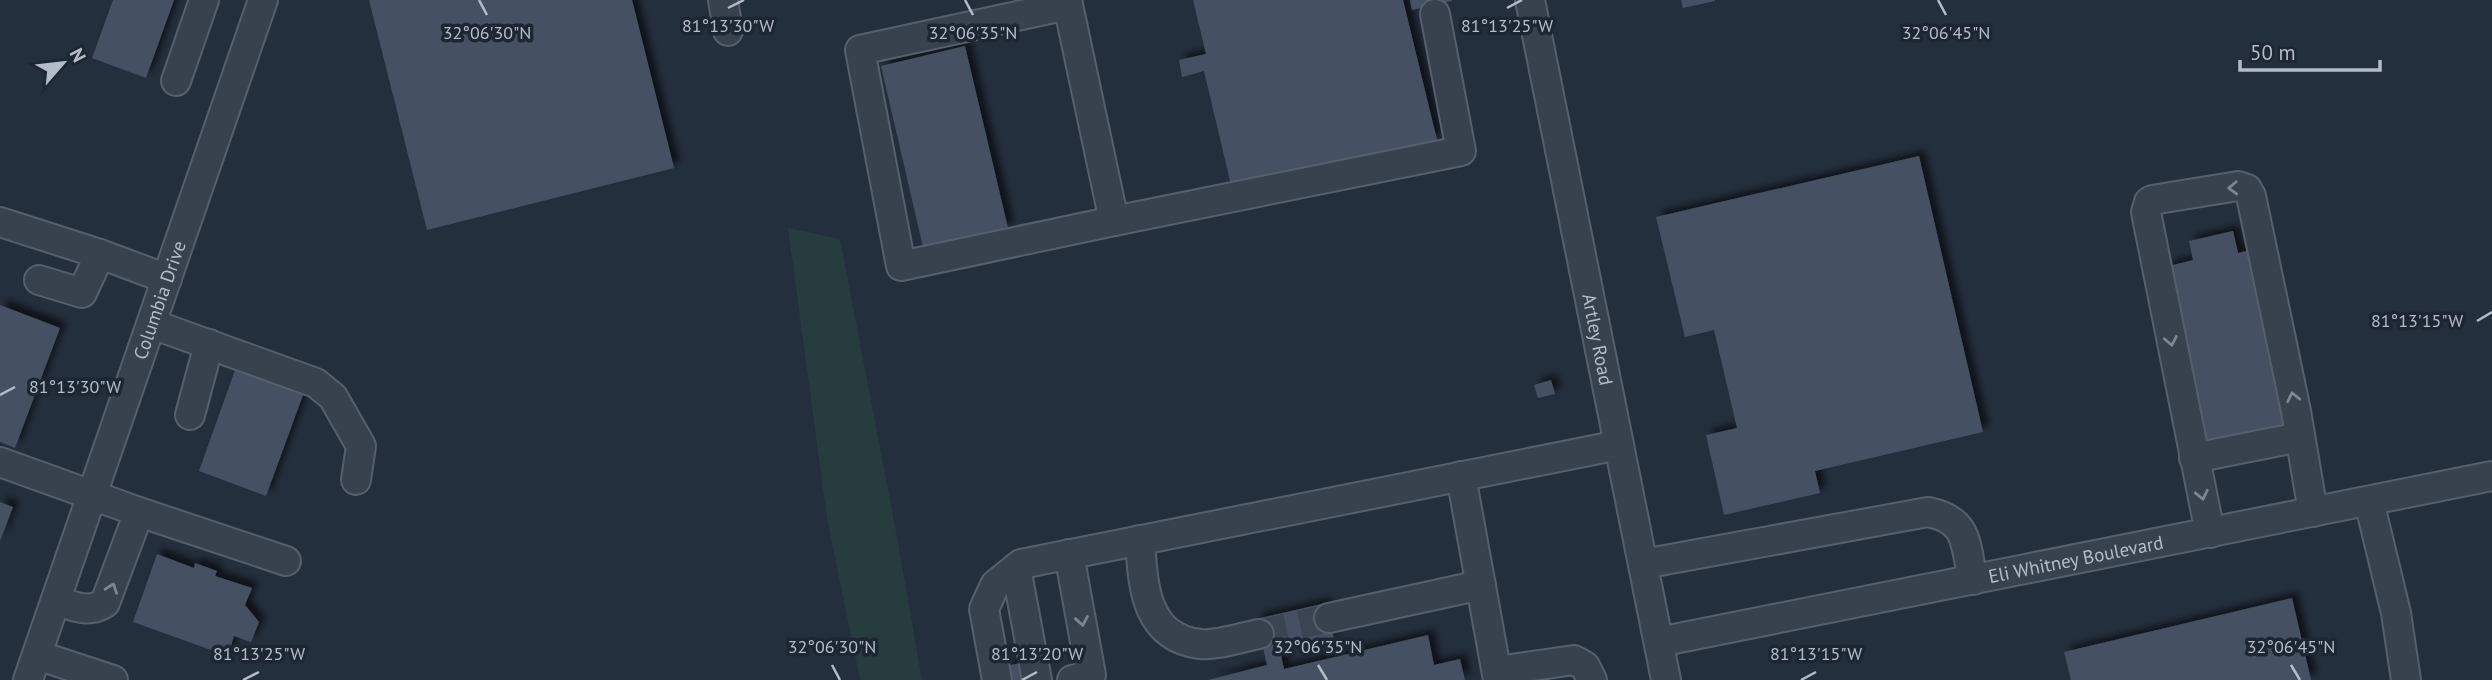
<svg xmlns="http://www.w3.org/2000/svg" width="2492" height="680" font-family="'PT Sans',sans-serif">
	<defs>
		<filter id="shadow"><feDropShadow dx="6" dy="-6" stdDeviation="3.5" flood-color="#0009"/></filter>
	</defs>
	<rect width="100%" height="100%" fill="#242f3e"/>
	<polygon fill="#263c3f" points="788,228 840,239 895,526 922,680 860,680 827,518"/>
	<g fill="#455162" filter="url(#shadow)">
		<polygon points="113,0 174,0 146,78 92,58"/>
		<polygon points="369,0 632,0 674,168 427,230"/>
		<polygon points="1193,0 1403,0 1437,140 1232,189 1204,71 1182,77 1179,60 1206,54"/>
		<polygon points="1410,0 1452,0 1452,1 1412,10"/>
		<polygon points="1681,0 1715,0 1715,1 1683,8"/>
		<polygon points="965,46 1008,228 923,247 881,66"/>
		<polygon points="1919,156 1983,432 1815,471 1820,493 1724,515 1706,435 1737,428 1714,330 1685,337 1656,217"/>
		<polygon points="2233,231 2238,253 2250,250 2289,423 2204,442 2165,267 2193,260 2189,241"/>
		<polygon points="0,305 60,328 15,448 0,442"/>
		<polygon points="235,370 303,395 266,496 199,471"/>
		<polygon points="1551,380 1555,394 1538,398 1534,385"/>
		<polygon points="0,502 13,507 0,541"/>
		<polygon points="157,554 194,568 195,563 217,571 215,576 252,588 245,605 259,622 251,642 234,636 228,656 133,622"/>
		<polygon points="2292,598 2311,680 2071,680 2064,652"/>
		<polygon points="1326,603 1334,639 1280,651 1284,669 1428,635 1434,665 1460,659 1465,680 1208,680 1267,665 1256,619"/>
		<polygon points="1027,662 1030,680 1009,680 1006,666"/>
	</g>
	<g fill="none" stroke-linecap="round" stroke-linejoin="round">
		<polyline stroke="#3a4453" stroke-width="28" stroke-dasharray="28 14" stroke-linecap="butt" points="1259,634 1329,618"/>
		<defs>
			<g id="minor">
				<polyline points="723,0 728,31"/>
				<polyline points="1067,0 1114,221 1461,151 1435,14"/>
				<path id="s1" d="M1530,0L1666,680"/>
				<polyline points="1068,5 860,50 901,266 1114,221"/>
				<polyline points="176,81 204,0"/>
				<polyline points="0,222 100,254 167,279"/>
				<polyline points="39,280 82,293 100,254"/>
				<polyline points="152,324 316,383 333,397 361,446 356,480"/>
				<polyline points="190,415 209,344"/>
				<polyline points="2194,458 2300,437"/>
				<polyline points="0,462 139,512 286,561"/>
				<polyline points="1461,476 1498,680"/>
				<polyline points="2369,501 2396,613 2406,680"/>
				<polyline points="2210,533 2146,212 2149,202 2152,200 2238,186 2247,189 2251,196 2296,411 2313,512"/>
				<path d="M1140,540C1143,584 1144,637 1200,644C1215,646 1243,637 1259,634"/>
				<polyline points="1069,554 1091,675 1072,680"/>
				<path d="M1643,564L1928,512C1969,520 1965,544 1973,580"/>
				<polyline points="1016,568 1037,680"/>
				<path d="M56,601C75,606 87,614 105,603L139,512"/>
				<polyline points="1329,618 1481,585"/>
				<path id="s2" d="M1659,642L2492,476"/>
				<polyline points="37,655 113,680"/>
				<polyline points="1497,671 1574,660 1585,666 1592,680"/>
				<path id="s3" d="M28,680L263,0"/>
				<polyline points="997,680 984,609 995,585 1021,564 1619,445"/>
			</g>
		</defs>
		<use href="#minor" stroke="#565f6c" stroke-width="32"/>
		<use href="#minor" stroke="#38414e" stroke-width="28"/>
	</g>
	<defs><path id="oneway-chevron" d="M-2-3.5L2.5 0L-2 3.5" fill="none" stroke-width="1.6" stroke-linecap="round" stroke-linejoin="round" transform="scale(1.75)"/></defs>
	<g stroke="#7c8592">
		<use href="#oneway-chevron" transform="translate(2233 188) rotate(178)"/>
		<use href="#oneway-chevron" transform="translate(2171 341) rotate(79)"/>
		<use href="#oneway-chevron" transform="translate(2293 397) rotate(-102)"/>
		<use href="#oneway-chevron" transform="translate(2202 495) rotate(78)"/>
		<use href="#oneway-chevron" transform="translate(112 588) rotate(-70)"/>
		<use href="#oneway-chevron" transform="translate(1082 621) rotate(80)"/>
	</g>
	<path fill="none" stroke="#b4bcc9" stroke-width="2.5" d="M479,0L487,15M965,0L973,15M1938,0L1946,15M728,8L744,0M1507,8L1522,0M2477,321L2492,312M0,395L15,387M832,665L840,680M1318,665L1327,680M2291,665L2300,680M243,680L259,672M1022,680L1037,672M1801,680L1816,672"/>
	<g text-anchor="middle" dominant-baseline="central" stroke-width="7" stroke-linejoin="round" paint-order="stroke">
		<g font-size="19" fill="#b4bcc9" stroke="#1d2633">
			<text stroke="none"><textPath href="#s3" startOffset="402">Columbia Drive</textPath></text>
			<text stroke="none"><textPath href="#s1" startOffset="346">Artley Road</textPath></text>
			<text stroke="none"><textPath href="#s2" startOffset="425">Eli Whitney Boulevard</textPath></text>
		</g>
	</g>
	<g font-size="18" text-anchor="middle" fill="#b4bcc9" stroke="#1d2633" stroke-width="7" stroke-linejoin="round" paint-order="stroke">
		<text x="1507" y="32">81°13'25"W</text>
		<text x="728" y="32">81°13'30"W</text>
		<text x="487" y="39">32°06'30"N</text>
		<text x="973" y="39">32°06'35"N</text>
		<text x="1946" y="39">32°06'45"N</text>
		<text x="2417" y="327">81°13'15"W</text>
		<text x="75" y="393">81°13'30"W</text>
		<text x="832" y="653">32°06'30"N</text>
		<text x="1318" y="653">32°06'35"N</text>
		<text x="2291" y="653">32°06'45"N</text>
		<text x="259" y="660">81°13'25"W</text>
		<text x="1037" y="660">81°13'20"W</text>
		<text x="1816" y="660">81°13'15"W</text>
	</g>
	<g transform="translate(63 63) rotate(62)" stroke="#1d2633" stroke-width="5" paint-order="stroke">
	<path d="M0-5L12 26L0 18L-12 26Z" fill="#b4bcc9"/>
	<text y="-10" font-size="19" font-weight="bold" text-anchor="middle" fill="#b4bcc9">N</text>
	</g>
	<path d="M2240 60v10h140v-10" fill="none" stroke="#b4bcc9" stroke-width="3.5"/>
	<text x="2250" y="60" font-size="21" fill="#b4bcc9" stroke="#1d2633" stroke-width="5" paint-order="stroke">50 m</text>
</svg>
